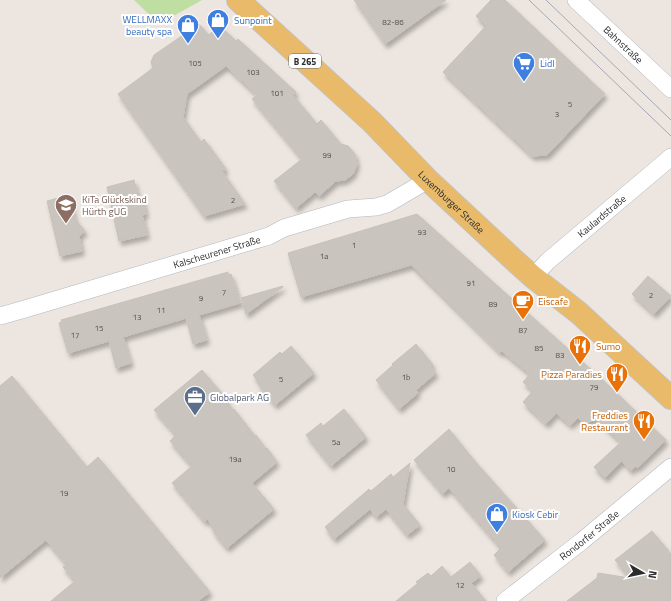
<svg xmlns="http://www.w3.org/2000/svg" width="671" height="601" font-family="'Titillium Web',sans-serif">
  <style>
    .green { fill: #bedfa1 }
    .building { fill: #c9c4be; stroke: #c8c1b9; filter: url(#shadow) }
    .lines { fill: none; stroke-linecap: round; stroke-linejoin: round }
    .street-casing { stroke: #b3b7bf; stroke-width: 18 }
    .primary-casing { stroke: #c4c4c4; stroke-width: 24 }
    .street { stroke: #fff; stroke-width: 17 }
    .primary { stroke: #e8ba6a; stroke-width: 22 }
    .tram { stroke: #a3a8b5; stroke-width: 1 }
    .labels { text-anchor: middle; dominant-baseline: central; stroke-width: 4; stroke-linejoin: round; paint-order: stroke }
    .number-label { font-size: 8px; fill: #535250 }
    .shield { fill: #fff; stroke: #6b6b6b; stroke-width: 1 }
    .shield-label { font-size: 9px; font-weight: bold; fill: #2c2c2c }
    .shop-label { font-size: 10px; fill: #366cbe; stroke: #fff; text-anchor: start }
    .street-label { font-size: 10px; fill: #2c2c2c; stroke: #fff }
    .education-label { font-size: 10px; fill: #785e54; stroke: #fff; text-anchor: start }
    .food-label { font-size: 10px; fill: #c56008; stroke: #fff; text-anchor: start }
    .service-label { font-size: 10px; fill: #4e5e75; stroke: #fff; text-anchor: start }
  </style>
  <defs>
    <filter id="shadow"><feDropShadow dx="2.5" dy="4.5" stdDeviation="2" flood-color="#0004"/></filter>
  </defs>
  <rect width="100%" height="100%" fill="#ede6e0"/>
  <!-- green -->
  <path class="green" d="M134,0H202L159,24Z"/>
  <!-- building -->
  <g class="building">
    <path d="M354,0H446L385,44Z"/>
    <path d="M491,0H505L605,94L547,155L532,156L443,72L486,26L476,16Z"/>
    <path d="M199,24L209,35L219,25L236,41L238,39L296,92L293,95L317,124L321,120L341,144L348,146L355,154L357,164L353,174L345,180L336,181L319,196L315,192L296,208L274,181L302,159L252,99L257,95L226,66L187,94L183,117L201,142L204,139L226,169L222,171L245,204L204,216L118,94L153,68L151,62L154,55Z"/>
    <path d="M134,180L139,200L143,199L146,214L142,215L147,235L119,241L107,187Z"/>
    <path d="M69,195L75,219L85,231L79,236L82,251L60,256L47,201Z"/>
    <path d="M417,214L604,381L666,440L637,468L635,466L631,471L622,461L605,478L594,467L621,442L595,418L586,425L578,418L570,425L556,413L546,424L523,402L533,391L523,382L530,374L502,351L500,353L411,265L301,297L288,253Z"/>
    <path d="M228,272V275L231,274L240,303L199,315L207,340L193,344L186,318L123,337L131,363L116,368L109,341L68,353L59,323L62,322L61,320Z"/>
    <path d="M648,276L671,296L654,314L632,294Z"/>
    <path d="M283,286V287L246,314L241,298Z"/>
    <path d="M416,344L433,365L431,367L436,373L416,390L418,393L399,409L376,380L393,365L392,364Z"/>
    <path d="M291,346L314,373L275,405L258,384L259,383L253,375L280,352L282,354Z"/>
    <path d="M202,370L220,391L233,410L234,409L255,436L256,435L266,449L267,448L277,462L252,483L274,509L227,548L215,534L208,519L205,522L172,483L192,466L170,441L176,435L154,410Z"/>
    <path d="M12,376L87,467L98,457L210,592L198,601H51L75,581L63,567L67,565L46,540L0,578V386Z"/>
    <path d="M344,409L366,437L331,466L306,435L321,423L323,426Z"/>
    <path d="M449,429L473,459L545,540L508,572L494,555L501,548L449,488L443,494L414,460Z"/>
    <path d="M410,463L403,504L420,525L407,535L386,509L376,517L370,509L334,539L325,527L369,489L371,491L391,474L393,477Z"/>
    <path d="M652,531L671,554V601H567L597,578L598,573L630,578L615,560Z"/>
    <path d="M470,562L481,576L471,583L486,601H396L418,583L416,582L428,573L431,576L442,566L451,577Z"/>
  </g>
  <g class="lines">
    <!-- street casing -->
    <g class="street-casing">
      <g id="street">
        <path id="s1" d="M576,0L671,89"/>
        <path id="s2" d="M533,277L548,261L671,157"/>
        <path id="s3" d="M0,316L25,309L269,236L284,228L348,209L376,207L387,204L428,180"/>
        <path id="s4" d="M505,601L582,541L671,467"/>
      </g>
    </g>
    <!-- primary casing -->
    <g class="primary-casing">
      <g id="primary">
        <path id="s5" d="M238,0L372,122L428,180L514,260L533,277L579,313L671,398"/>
      </g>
    </g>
    <!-- street -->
    <use href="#street" class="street"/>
    <!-- primary -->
    <use href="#primary" class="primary"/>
    <!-- tram -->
    <g class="tram">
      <path d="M529,0L671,136"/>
      <path d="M546,0L671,120"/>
    </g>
  </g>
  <!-- icons -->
  <defs>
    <g id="shop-pin" transform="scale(1.15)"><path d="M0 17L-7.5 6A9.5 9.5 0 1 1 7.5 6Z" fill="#3f7fe0" stroke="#fff"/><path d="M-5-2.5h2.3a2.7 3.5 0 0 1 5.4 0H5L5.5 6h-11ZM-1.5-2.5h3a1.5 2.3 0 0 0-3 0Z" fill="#fff"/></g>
    <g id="supermarket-pin" transform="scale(1.15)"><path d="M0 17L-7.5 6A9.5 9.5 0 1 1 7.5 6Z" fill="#3f7fe0" stroke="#fff"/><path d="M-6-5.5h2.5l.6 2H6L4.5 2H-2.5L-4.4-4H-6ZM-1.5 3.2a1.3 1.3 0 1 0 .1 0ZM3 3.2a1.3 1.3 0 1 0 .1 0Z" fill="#fff"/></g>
    <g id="school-pin" transform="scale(1.15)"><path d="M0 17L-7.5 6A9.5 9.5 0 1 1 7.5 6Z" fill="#8d6e63" stroke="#fff"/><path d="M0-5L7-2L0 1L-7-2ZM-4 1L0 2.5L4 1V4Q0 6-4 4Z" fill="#fff"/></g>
    <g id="cafe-pin" transform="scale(1.15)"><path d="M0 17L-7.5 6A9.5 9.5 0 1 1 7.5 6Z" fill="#e8710a" stroke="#fff"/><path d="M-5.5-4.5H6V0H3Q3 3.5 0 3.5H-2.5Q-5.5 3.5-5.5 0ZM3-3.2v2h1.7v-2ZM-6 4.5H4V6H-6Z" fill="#fff"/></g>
    <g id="restaurant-pin" transform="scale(1.15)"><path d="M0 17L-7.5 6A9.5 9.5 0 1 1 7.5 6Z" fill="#e8710a" stroke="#fff"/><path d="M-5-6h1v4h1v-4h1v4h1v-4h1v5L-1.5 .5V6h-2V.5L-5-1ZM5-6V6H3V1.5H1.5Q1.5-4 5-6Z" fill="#fff"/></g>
    <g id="office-pin" transform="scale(1.15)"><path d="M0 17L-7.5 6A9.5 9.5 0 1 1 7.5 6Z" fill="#5c6f8a" stroke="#fff"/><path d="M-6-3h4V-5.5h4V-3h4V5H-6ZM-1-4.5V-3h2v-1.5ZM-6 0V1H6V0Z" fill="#fff"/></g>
  </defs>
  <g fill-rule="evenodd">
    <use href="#shop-pin" x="218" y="20"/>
    <use href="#shop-pin" x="188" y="25"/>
    <use href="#supermarket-pin" x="524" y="63"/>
    <use href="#school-pin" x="66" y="205"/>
    <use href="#cafe-pin" x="523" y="301"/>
    <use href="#restaurant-pin" x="580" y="346"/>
    <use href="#restaurant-pin" x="617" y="374"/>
    <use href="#office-pin" x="195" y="397"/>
    <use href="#restaurant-pin" x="644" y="421"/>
    <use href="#shop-pin" x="497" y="514"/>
  </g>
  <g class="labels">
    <!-- number labels -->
    <g class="number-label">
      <text x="393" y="22">82-86</text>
      <text x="195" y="63">105</text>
      <text x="253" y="72">103</text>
      <text x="277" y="93">101</text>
      <text x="570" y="104">5</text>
      <text x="557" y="114">3</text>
      <text x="327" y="155">99</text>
      <text x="233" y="200">2</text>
      <text x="422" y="232">93</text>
      <text x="354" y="245">1</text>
      <text x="324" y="256">1a</text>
      <text x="471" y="283">91</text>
      <text x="224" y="292">7</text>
      <text x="651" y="295">2</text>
      <text x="201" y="298">9</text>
      <text x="493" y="304">89</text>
      <text x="161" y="310">11</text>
      <text x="137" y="317">13</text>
      <text x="99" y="328">15</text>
      <text x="523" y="330">87</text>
      <text x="75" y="335">17</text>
      <text x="539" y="348">85</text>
      <text x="560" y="355">83</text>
      <text x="406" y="377">1b</text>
      <text x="281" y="379">5</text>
      <text x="594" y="387">79</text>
      <text x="336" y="442">5a</text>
      <text x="235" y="459">19a</text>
      <text x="451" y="469">10</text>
      <text x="64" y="493">19</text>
      <text x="460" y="585">12</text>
    </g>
    <!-- shield labels -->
    <rect class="shield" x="289" y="54" width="32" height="14" rx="3"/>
    <g class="shield-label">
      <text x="305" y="61">B 265</text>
    </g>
    <!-- shop labels -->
    <g class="shop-label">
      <text x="172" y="19" text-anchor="end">WELLMAXX<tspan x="172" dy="12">beauty spa</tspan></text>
      <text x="234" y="20">Sunpoint</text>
      <text x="540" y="63">Lidl</text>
      <text x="512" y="514">Kiosk Cebir</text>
    </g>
    <!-- street labels -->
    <g class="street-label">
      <text stroke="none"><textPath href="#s1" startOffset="65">Bahnstraße</textPath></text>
      <text stroke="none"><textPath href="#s5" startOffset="294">Luxemburger Straße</textPath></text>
      <text stroke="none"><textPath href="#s2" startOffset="92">Kaulardstraße</textPath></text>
      <text stroke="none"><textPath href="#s3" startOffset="226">Kalscheurener Straße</textPath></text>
      <text stroke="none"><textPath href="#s4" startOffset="107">Rondorfer Straße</textPath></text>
    </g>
    <!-- education labels -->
    <g class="education-label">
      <text x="82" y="199">KiTa Glückskind<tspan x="82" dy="12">Hürth gUG</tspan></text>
    </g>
    <!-- food labels -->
    <g class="food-label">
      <text x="538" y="301">Eiscafe</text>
      <text x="596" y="346">Sumo</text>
      <text x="602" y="374" text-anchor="end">Pizza Paradies</text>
      <text x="628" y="415" text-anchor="end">Freddies<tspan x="628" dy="12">Restaurant</tspan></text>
    </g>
    <!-- service labels -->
    <g class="service-label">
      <text x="210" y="397">Globalpark AG</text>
    </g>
  </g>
  <!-- north arrow -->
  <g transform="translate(643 573) rotate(99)" stroke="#ffffff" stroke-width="3" paint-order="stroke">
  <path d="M0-3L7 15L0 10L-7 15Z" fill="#2c2c2c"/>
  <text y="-6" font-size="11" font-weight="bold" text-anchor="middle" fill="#2c2c2c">N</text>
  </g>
</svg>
